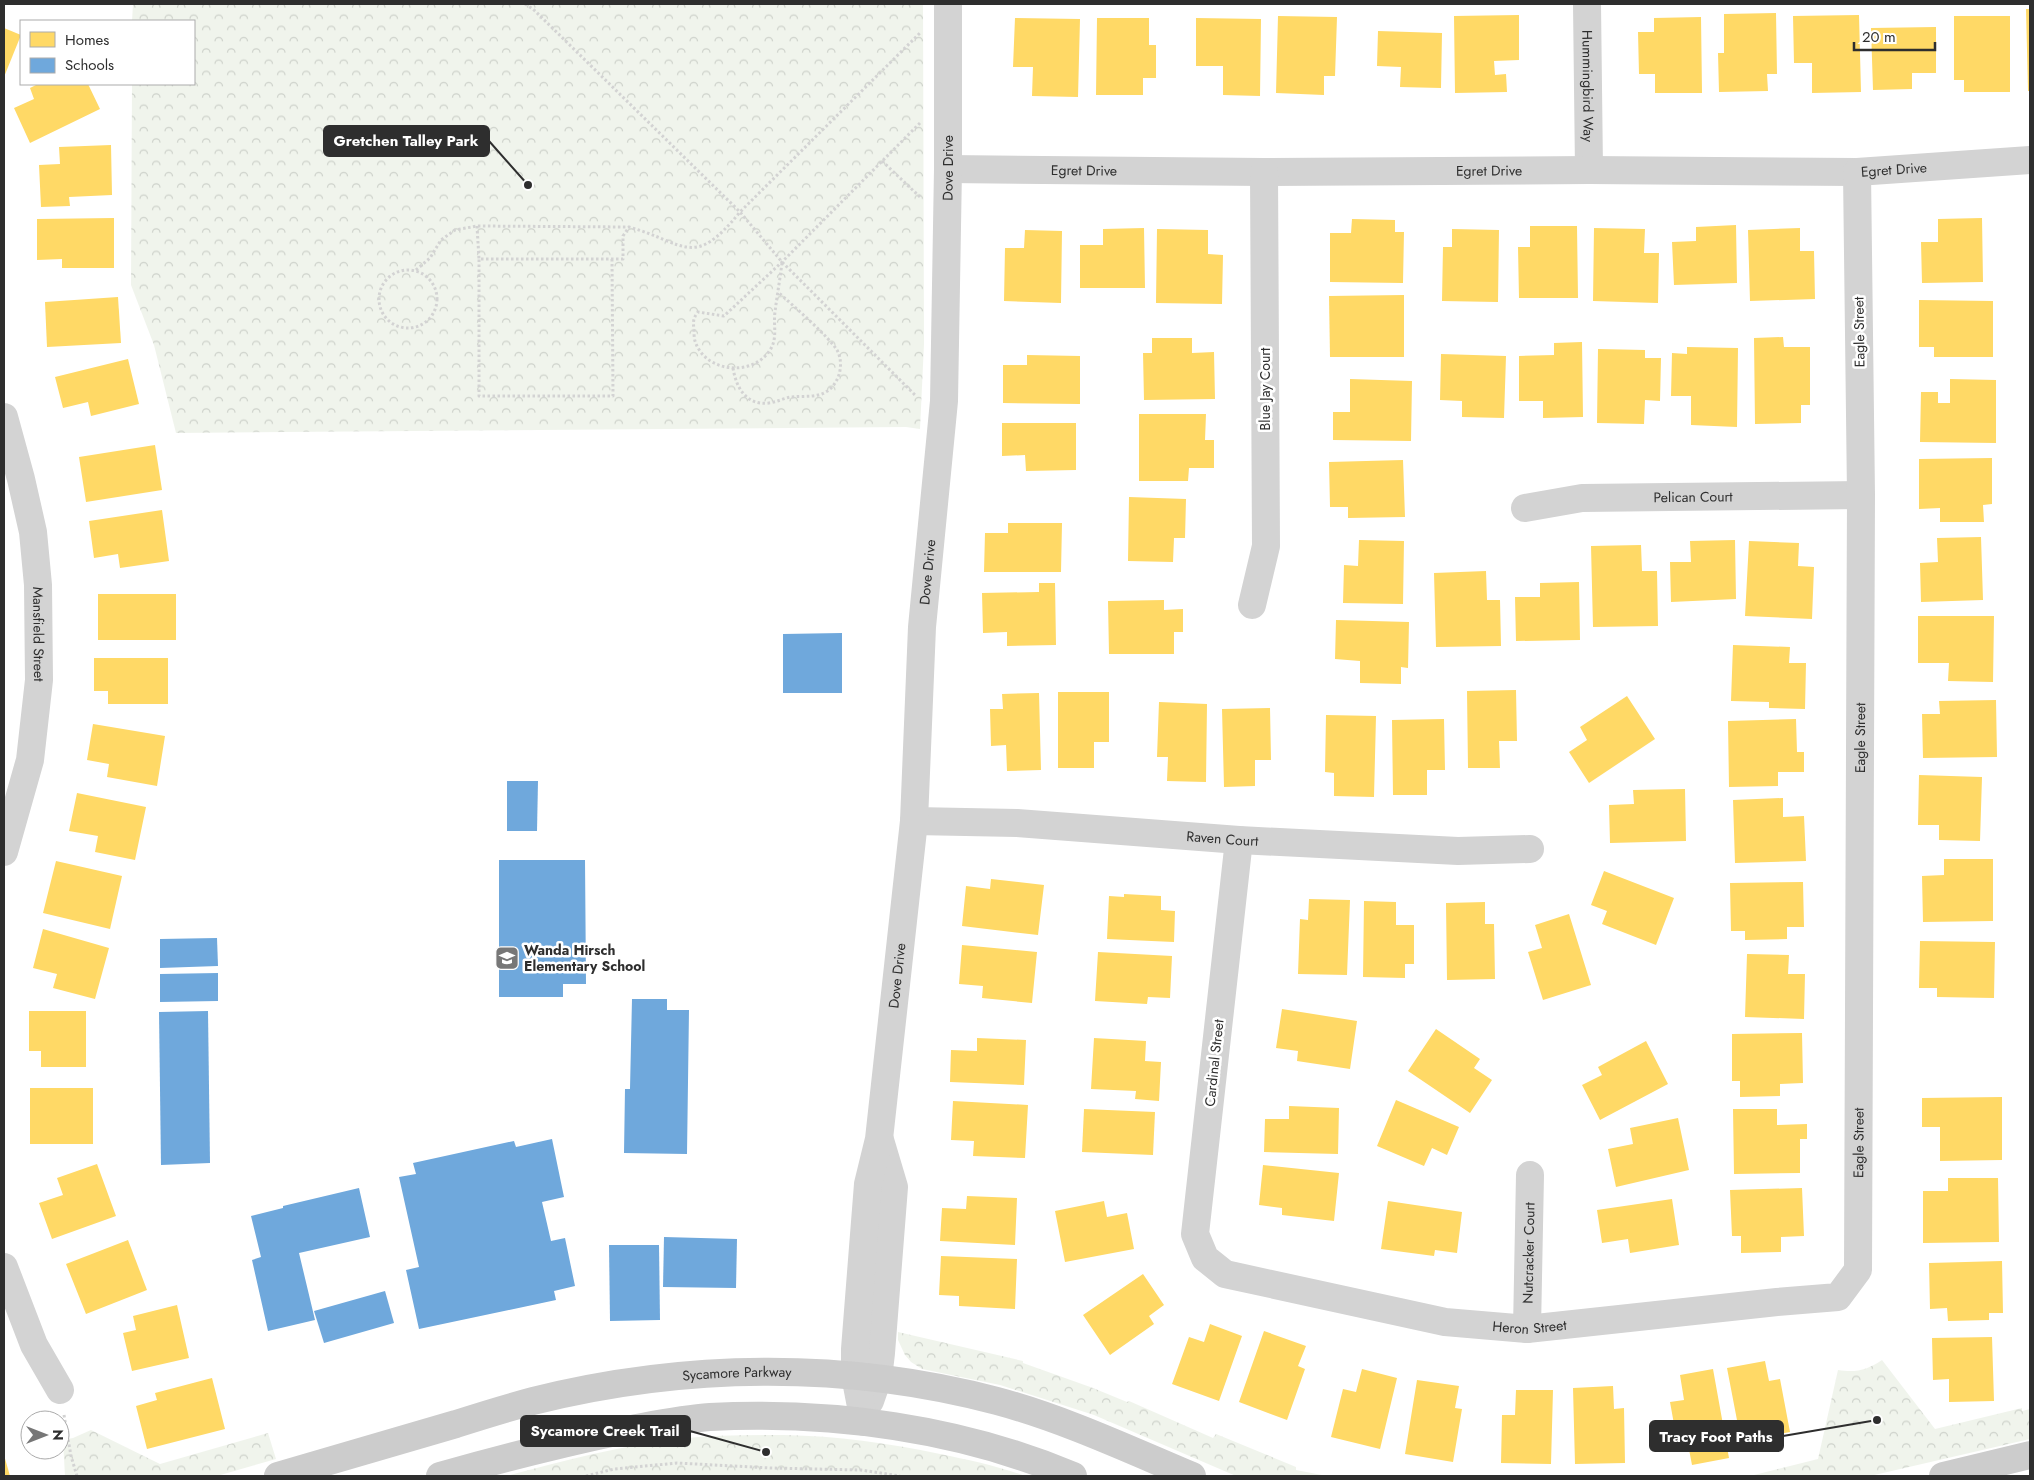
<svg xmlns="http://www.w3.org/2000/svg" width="2034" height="1480" font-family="Jost,sans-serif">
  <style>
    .park { fill: url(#park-crowns) }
    .homes { fill: #ffd966 }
    .schools { fill: #6fa8dc }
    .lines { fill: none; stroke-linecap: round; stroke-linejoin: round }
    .path { stroke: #d3d3d3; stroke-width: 3; stroke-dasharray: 2.5 2.5; stroke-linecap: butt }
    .minor { stroke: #d3d3d3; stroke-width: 28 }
    .secondary { stroke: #ccc; stroke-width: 28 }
    .labels { text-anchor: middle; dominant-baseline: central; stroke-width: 5; stroke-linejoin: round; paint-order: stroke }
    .street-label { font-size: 14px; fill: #2e2e2e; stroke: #fff }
    .poi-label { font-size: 14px; font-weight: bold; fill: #2e2e2e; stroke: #fff; text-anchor: start }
    .leader { fill: none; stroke: #2e2e2e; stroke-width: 2 }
    .callout-dot { fill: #2e2e2e; stroke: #fff; stroke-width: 2 }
    .callout { fill: #2e2e2e; stroke: #2e2e2e; stroke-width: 2 }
    .callout-label { font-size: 15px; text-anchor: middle; font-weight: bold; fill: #fff }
  </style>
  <defs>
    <pattern id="park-crowns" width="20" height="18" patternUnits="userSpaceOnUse" patternTransform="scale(1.25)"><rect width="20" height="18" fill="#f0f4ec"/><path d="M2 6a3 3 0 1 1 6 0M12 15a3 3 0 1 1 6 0" fill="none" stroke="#ced2cb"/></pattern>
  </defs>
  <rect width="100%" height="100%" fill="#fff"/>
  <!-- park -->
  <g class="park">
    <path d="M133,4H923L924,344L920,429L906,427L176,433L154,345L131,285L132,84H194V21H132Z"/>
    <path d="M898,1332L1023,1361V1363L1093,1388L1127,1402L1129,1401L1213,1438L1216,1434L1296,1467V1470L1327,1476H1236L1094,1415L1000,1385L922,1369L911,1362L905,1355L898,1340Z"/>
    <path d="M1882,1360L1935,1429L2022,1408V1411L2030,1409V1439L1870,1476H1750L1818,1459L1838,1370C1856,1373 1867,1370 1882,1360Z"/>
    <path d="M91,1430L160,1464L268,1433L276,1459L217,1476H65L63,1440L73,1438Z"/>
    <path d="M784,1435C837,1436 888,1443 940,1454C969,1460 998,1466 1025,1476H506C563,1461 619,1446 677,1439C713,1435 749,1435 784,1435Z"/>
  </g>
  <!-- homes -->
  <g class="homes">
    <path d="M2026,9H2030V91H2028Z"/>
    <path d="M1776,13L1777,74H1767L1768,91L1719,92L1718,53H1724V14Z"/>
    <path d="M1519,15V60L1494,61L1495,75L1506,74L1507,92L1455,93L1454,16Z"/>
    <path d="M1859,15L1861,92L1812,93V63H1794L1793,16Z"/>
    <path d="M1278,16L1337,17L1335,76H1324V95L1276,93Z"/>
    <path d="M1954,16H2010V92H1964V80H1954Z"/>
    <path d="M1701,17L1702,93H1655V74H1639L1638,32H1654V18Z"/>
    <path d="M1015,18L1080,19L1078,97L1032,96L1033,67H1013Z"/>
    <path d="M1097,18H1149V45H1156V78H1143V95H1096Z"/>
    <path d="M1196,18L1261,19L1260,96L1223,95V66H1196Z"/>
    <path d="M1936,27V73H1912V89L1873,90L1871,28Z"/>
    <path d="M4,28L21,35L4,77Z"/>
    <path d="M1378,31L1442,33L1441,88L1400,87L1401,67L1377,66Z"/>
    <path d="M38,84H88L100,109L30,143L14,108L34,99L30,88Z"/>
    <path d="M111,145L112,195L69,197L70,206L41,207L39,165L60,164L59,147Z"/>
    <path d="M114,218V268H62V259L37,260V219Z"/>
    <path d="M1982,218L1983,282L1922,283L1921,242H1938V219Z"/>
    <path d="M1352,219L1395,220V232H1404L1403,283L1330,282V233H1351Z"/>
    <path d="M1736,225L1737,283L1674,285L1672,242L1696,241V227Z"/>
    <path d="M1530,226H1577L1578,298H1519L1518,247H1530Z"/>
    <path d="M1144,228L1145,288H1080V245H1103V229Z"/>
    <path d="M1594,228L1645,229L1644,253H1659L1658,303L1593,301Z"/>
    <path d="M1800,228V251H1814L1815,299L1750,301L1748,230Z"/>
    <path d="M1157,229L1208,230V254L1223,255L1222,304L1156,303Z"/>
    <path d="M1452,229L1499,230L1498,302L1442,301L1443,247H1452Z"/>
    <path d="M1025,230L1062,231L1061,303L1004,301L1005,248H1024Z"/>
    <path d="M1404,295V357H1330L1329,296Z"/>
    <path d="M118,297L121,343L47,347L45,302Z"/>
    <path d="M1919,300L1993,301V357H1934V347H1919Z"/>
    <path d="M1783,337L1784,347H1810V405H1801V423L1755,424L1754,338Z"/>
    <path d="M1152,338H1192V353L1214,352L1215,399L1144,400L1143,353H1152Z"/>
    <path d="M1582,342L1583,417L1543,418V401H1519V356L1554,355V343Z"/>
    <path d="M1687,347L1738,348L1737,427L1691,425V396H1671L1672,353L1687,354Z"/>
    <path d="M1598,349L1645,350V358H1661L1660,401L1645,400L1644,424L1597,423Z"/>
    <path d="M1441,354L1506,356L1504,418L1462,417V401L1440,400Z"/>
    <path d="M1027,355L1080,356V404L1003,403V365H1027Z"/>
    <path d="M128,359L139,404L91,416L88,402L63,408L55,377Z"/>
    <path d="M1350,379L1412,381L1411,441L1333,440V412H1350Z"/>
    <path d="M1950,379L1996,380V443L1920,442L1921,392H1938V403H1950Z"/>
    <path d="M1139,414H1206L1205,440H1214V468H1189L1188,481H1139Z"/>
    <path d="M1002,423H1076V470L1026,471L1025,455L1002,456Z"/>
    <path d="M155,445L162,490L86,502L79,457Z"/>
    <path d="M1992,458V504L1983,505L1984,522H1940V508L1919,509V459Z"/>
    <path d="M1403,460L1405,517L1348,518V507H1330L1329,462Z"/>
    <path d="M1129,497L1186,499L1185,538H1174L1173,562L1128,561Z"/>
    <path d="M162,510L169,561L120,568L118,554L94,558L89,521Z"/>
    <path d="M1008,523H1062L1061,572H984L985,533H1008Z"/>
    <path d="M1981,537L1983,600L1921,602L1920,563L1938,562L1937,538Z"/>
    <path d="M1359,540L1404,541L1403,604L1343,603L1344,565L1358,566Z"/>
    <path d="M1735,540L1736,599L1671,602L1670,562H1691L1690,541Z"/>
    <path d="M1749,541L1799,543L1798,566L1814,567L1812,619L1745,616Z"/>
    <path d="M1641,545L1642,571H1657L1658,626L1593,627L1591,546Z"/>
    <path d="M1486,571L1487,600H1500L1501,646L1436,647L1434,573Z"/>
    <path d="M1579,582L1580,640L1516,641L1515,597H1540V583Z"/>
    <path d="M1039,583H1055L1056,645L1007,646V632L983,633L982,593L1039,592Z"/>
    <rect x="98" y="594" width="78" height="46"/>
    <path d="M1164,600V610L1183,609V632H1174V654H1109L1108,601Z"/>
    <path d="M1918,616H1994L1993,682L1948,681L1949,663H1918Z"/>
    <path d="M1336,620L1409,622L1408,668L1401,667V684L1360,683V661L1335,659Z"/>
    <path d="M1733,645L1790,647L1789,663H1806L1805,709L1769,708V702L1731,701Z"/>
    <path d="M94,658H168V704H108V691H94Z"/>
    <path d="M1516,690L1517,741H1499L1500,768H1468L1467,691Z"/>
    <path d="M1058,692H1109V742H1094V768H1058Z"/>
    <path d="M1039,693L1041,770L1007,771L1006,745L991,746L990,709H1003L1002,694Z"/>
    <path d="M1627,696L1655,739L1589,783L1569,752L1587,740L1580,727Z"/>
    <path d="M1996,700L1997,757L1923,758L1922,714H1940L1939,701Z"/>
    <path d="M1159,702L1207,704L1206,782L1167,781L1168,757H1157Z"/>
    <path d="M1270,708L1271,760H1255V786L1224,787L1222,709Z"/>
    <path d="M1326,715L1376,716L1374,797L1334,796V773L1325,772Z"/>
    <path d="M1444,719L1445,770H1427V795H1393L1392,720Z"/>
    <path d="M1796,719L1797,752H1804V772H1778V786L1729,787L1728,721Z"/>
    <path d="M93,724L165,736L157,786L107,777L109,764L87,760Z"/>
    <path d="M1919,775L1982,777L1980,841L1939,840V825H1918Z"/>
    <path d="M1685,789L1686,841L1610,843L1609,805L1634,804L1633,790Z"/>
    <path d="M77,793L146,807L135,860L95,852L98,836L69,831Z"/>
    <path d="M1783,798V817L1804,816L1806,861L1735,863L1733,800Z"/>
    <path d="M1944,859H1993V921L1923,922L1922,876L1944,875Z"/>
    <path d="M56,861L122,876L110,929L43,913Z"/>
    <path d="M1604,871L1674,898L1656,945L1602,924L1607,911L1591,905Z"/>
    <path d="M991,879L1044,885L1038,935L962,926L966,886L990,889Z"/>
    <path d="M1803,882L1804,927H1787V939L1745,940V931H1731L1730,883Z"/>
    <path d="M1124,894L1161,896V910L1175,911L1174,942L1107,939L1109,896L1124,897Z"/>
    <path d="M1309,899L1350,900L1347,975L1298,974L1300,919L1308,920Z"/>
    <path d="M1364,901L1396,902V925H1414V964H1405V978L1363,977Z"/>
    <path d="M1485,902V924H1494L1495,979L1447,980L1446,903Z"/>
    <path d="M1569,914L1591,985L1543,1000L1528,952L1542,948L1535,925Z"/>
    <path d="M43,929L109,948L95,999L53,988L57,974L33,968Z"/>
    <path d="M1920,941L1995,942L1994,998L1937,997V988H1919Z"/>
    <path d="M962,945L1037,952L1032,1003L982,998L983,986L959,984Z"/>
    <path d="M1098,952L1172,956L1170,998L1148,997L1147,1004L1095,1001Z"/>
    <path d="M1747,954L1789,955L1788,974H1805L1804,1019L1745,1017Z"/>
    <path d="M1282,1009L1357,1021L1350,1069L1297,1061L1298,1051L1276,1048Z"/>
    <path d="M29,1011H86V1067H41V1051H29Z"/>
    <path d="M1436,1029L1480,1059L1474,1068L1492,1080L1470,1113L1408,1071Z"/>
    <path d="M1802,1033L1803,1083L1780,1084V1096L1740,1097V1081H1732V1034Z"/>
    <path d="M977,1038L1026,1040L1024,1085L950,1082L951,1050L977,1051Z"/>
    <path d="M1094,1038L1146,1041L1145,1061L1161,1062L1159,1101L1135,1099L1136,1091L1091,1089Z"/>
    <path d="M1646,1041L1668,1084L1600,1120L1582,1085L1602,1075L1598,1067Z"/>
    <rect x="30" y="1088" width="63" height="56"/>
    <path d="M2002,1097V1160L1940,1161V1127H1922V1098Z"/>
    <path d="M1396,1100L1459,1127L1447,1155L1432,1148L1424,1166L1377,1146Z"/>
    <path d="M953,1101L1028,1105L1025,1158L973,1156L974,1141L951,1140Z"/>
    <path d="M1289,1106L1339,1108L1338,1154L1264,1152L1265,1119H1289Z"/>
    <path d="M1084,1109L1155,1112L1153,1155L1082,1152Z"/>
    <path d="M1733,1109H1777V1125L1807,1124V1139H1800V1173L1734,1174Z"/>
    <path d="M1678,1118L1689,1170L1616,1187L1608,1149L1633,1144L1630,1128Z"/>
    <path d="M97,1164L116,1216L52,1239L39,1203L63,1195L57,1178Z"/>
    <path d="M1263,1165L1339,1173L1334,1221L1282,1215V1208L1259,1205Z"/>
    <path d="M1948,1178H1998L1999,1242L1923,1243V1191H1948Z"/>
    <path d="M1802,1188L1804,1236L1781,1237V1252L1741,1253V1236H1732L1730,1190Z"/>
    <path d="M967,1196L1017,1198L1015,1245L940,1241L942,1208L966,1209Z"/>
    <path d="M1672,1199L1679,1245L1630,1253L1628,1239L1602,1243L1597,1210Z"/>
    <path d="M1104,1201L1107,1217L1127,1213L1134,1249L1065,1262L1055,1211Z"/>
    <path d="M1388,1201L1462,1212L1457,1253L1435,1250L1434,1256L1381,1249Z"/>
    <path d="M128,1240L147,1290L86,1314L66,1264Z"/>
    <path d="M941,1256L1017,1259L1015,1309L959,1306V1296L939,1295Z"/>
    <path d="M2002,1261L2003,1313H1989V1320L1948,1321L1947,1308L1930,1309L1929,1263Z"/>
    <path d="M1143,1274L1164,1305L1149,1316L1154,1324L1110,1355L1083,1315Z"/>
    <path d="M177,1305L189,1358L132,1371L123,1333L136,1330L133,1316Z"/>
    <path d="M1210,1324L1242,1336L1219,1401L1172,1384L1189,1337L1204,1342Z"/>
    <path d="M1264,1331L1306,1346L1298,1366L1305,1369L1287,1420L1239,1402Z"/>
    <path d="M1992,1337L1994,1401L1949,1402V1379L1933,1380L1932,1338Z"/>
    <path d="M1765,1361L1769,1381L1780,1379L1790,1432L1741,1441L1727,1368Z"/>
    <path d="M1362,1369L1397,1378L1380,1449L1331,1437L1343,1389L1356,1392Z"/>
    <path d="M1713,1369L1729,1458L1692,1465L1687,1439L1677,1441L1670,1402L1684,1400L1680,1375Z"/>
    <path d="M212,1378L225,1429L147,1449L136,1406L157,1400L155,1393Z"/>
    <path d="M1417,1380L1459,1386L1455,1408L1462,1409L1453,1462L1405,1454Z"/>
    <path d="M1613,1386L1614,1409L1624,1408L1625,1463L1575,1464L1573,1388Z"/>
    <path d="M1516,1390H1553L1551,1464L1501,1463L1502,1415H1515Z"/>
    <path d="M4,1455L10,1476H4Z"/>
  </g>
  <!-- schools -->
  <g class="schools">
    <path d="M842,633V693H783V634Z"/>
    <path d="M507,781H538L537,831H507Z"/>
    <path d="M499,860H585L586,984H563V997H499Z"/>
    <path d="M217,938L218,966L160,968V939Z"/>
    <path d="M218,973V1001L160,1002V974Z"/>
    <path d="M632,999H667V1010H689L687,1154L624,1153L625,1089H630Z"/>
    <path d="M208,1011L210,1163L161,1165L159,1012Z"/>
    <path d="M552,1139L564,1197L542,1202L551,1241L565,1238L575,1286L554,1291L556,1300L419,1329L406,1270L419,1267L399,1177L416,1174L413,1163L514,1141L516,1147Z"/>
    <path d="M359,1188L370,1237L299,1253L315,1320L268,1331L252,1260L261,1257L251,1216L283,1208V1206Z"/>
    <path d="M664,1237L737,1239L736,1288L663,1287Z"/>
    <path d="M609,1245H659L660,1320L610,1321Z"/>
    <path d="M385,1291L394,1323L324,1343L314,1311Z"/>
  </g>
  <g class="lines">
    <!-- path -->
    <g class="path">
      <path d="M525,4L533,9L740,212L782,262L916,396"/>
      <path d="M882,161L920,197"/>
      <path d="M477,226L479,259"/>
      <path d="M612,259L613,396H479V259H623V236L629,227"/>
      <path d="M782,263C780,279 777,296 775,312C773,325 778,338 770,350C753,377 705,373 695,341C694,338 694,333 694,330C693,322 693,318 698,312L724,316L782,262L920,123"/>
      <circle cx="408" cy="299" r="29"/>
      <path d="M416,270L430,258L441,240L455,230L477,226L629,227C686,243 693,270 740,212L920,33"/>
      <path d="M733,368C736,387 746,406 769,403C777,402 784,398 791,397C800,396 810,397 818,395C837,391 845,368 838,352C833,340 790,303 778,292"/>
      <path d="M64,1415L71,1456L77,1476"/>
      <path d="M586,1476L614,1469L677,1463L771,1468L861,1470L900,1476"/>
    </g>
    <!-- minor -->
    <g class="minor">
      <path id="s1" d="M1587,4L1589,170"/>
      <path id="s2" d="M948,169L1264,172L1589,170L1857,172L2030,160"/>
      <path id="s3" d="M4,417L21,479L33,532L38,585L39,680L30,760L4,852"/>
      <path id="s4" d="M1525,508L1582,498L1861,495"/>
      <path d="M1252,605L1266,546L1264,172"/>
      <path id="s5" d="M914,821L1017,823L1239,840L1458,851L1530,849"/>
      <path id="s6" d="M1239,840L1195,1234L1205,1258L1225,1274L1445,1322L1527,1329L1777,1302L1838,1297L1858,1270L1861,495L1857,172"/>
      <path d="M4,1267L34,1345L60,1390"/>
      <path id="s7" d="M1527,1329L1530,1175"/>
      <path d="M870,1401L878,1378L881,1353L894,1187L880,1140"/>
      <path id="s8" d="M864,1422L855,1375V1349L868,1184L879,1139L914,821L922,627L944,401L948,169V4"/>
    </g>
    <!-- secondary -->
    <g class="secondary">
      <path id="s9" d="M278,1476C337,1459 396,1442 456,1424C481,1416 507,1408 533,1401C685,1363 846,1361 997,1401C1064,1419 1128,1449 1192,1476"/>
      <path d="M440,1476C500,1459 559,1444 620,1431C649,1426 680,1419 710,1417C832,1411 960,1428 1073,1476"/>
      <path d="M1943,1476L2030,1455"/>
    </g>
  </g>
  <!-- icons -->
  <defs>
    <g id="school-square" transform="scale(1.25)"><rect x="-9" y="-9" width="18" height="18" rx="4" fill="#777" stroke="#fff"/><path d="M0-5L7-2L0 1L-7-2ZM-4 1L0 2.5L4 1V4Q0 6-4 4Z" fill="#fff"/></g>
  </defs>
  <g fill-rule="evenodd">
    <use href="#school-square" x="507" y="958"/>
  </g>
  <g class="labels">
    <!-- street labels -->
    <g class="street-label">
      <text stroke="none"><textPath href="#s1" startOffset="82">Hummingbird Way</textPath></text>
      <text stroke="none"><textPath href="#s8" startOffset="1260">Dove Drive</textPath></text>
      <text stroke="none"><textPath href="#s2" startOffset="946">Egret Drive</textPath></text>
      <text stroke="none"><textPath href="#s2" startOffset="136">Egret Drive</textPath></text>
      <text stroke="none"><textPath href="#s2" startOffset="541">Egret Drive</textPath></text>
      <text transform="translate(1859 332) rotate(-91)">Eagle Street</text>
      <text transform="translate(1265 389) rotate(-90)">Blue Jay Court</text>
      <text stroke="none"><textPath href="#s4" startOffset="169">Pelican Court</textPath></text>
      <text stroke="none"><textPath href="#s8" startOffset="855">Dove Drive</textPath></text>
      <text stroke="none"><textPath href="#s3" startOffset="221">Mansfield Street</textPath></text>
      <text stroke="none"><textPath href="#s6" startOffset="1634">Eagle Street</textPath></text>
      <text stroke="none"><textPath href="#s5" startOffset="309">Raven Court</textPath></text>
      <text stroke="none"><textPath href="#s8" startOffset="450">Dove Drive</textPath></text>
      <text transform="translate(1214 1063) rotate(-84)">Cardinal Street</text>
      <text stroke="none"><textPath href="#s6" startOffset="1229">Eagle Street</textPath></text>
      <text stroke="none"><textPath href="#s7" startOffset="76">Nutcracker Court</textPath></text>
      <text stroke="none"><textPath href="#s6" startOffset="758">Heron Street</textPath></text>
      <text stroke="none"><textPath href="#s9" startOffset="472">Sycamore Parkway</textPath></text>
    </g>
    <!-- poi labels -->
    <g class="poi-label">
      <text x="524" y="950">Wanda Hirsch<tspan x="524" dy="16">Elementary School</tspan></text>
    </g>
  </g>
  <!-- callouts -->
  <path class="leader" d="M528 185L489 141M766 1452L690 1431M1877 1420L1783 1436"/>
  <g class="callout-dot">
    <circle cx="528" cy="185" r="5"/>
    <circle cx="766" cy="1452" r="5"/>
    <circle cx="1877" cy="1420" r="5"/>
  </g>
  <g class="callout">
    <rect x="324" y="126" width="165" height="30" rx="5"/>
    <rect x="521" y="1416" width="169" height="30" rx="5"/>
    <rect x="1650" y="1421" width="133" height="30" rx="5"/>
  </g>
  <g class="callout-label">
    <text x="406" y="146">Gretchen Talley Park</text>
    <text x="605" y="1436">Sycamore Creek Trail</text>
    <text x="1716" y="1442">Tracy Foot Paths</text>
  </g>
  <!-- border -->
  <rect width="2034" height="1480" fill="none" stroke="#2e2e2e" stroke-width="10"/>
  <!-- legend -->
  <rect x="20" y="20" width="175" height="65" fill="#ffffff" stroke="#ababab"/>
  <rect x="30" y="32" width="25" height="15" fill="#ffd966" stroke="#ababab"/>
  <text x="65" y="45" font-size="15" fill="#2e2e2e">Homes</text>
  <rect x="30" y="58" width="25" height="15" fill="#6fa8dc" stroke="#ababab"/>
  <text x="65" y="70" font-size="15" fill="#2e2e2e">Schools</text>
  <!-- north arrow -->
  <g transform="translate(45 1435) rotate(90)"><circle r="24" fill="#ffffff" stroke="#ababab"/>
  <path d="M0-4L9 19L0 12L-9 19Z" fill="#777777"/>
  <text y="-8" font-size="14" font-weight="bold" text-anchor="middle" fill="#2e2e2e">N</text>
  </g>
  <!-- scale -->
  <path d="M1854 42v8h81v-8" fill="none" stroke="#2e2e2e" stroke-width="2.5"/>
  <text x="1862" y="42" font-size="15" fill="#2e2e2e" stroke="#ffffff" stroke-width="4" paint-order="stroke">20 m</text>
</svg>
